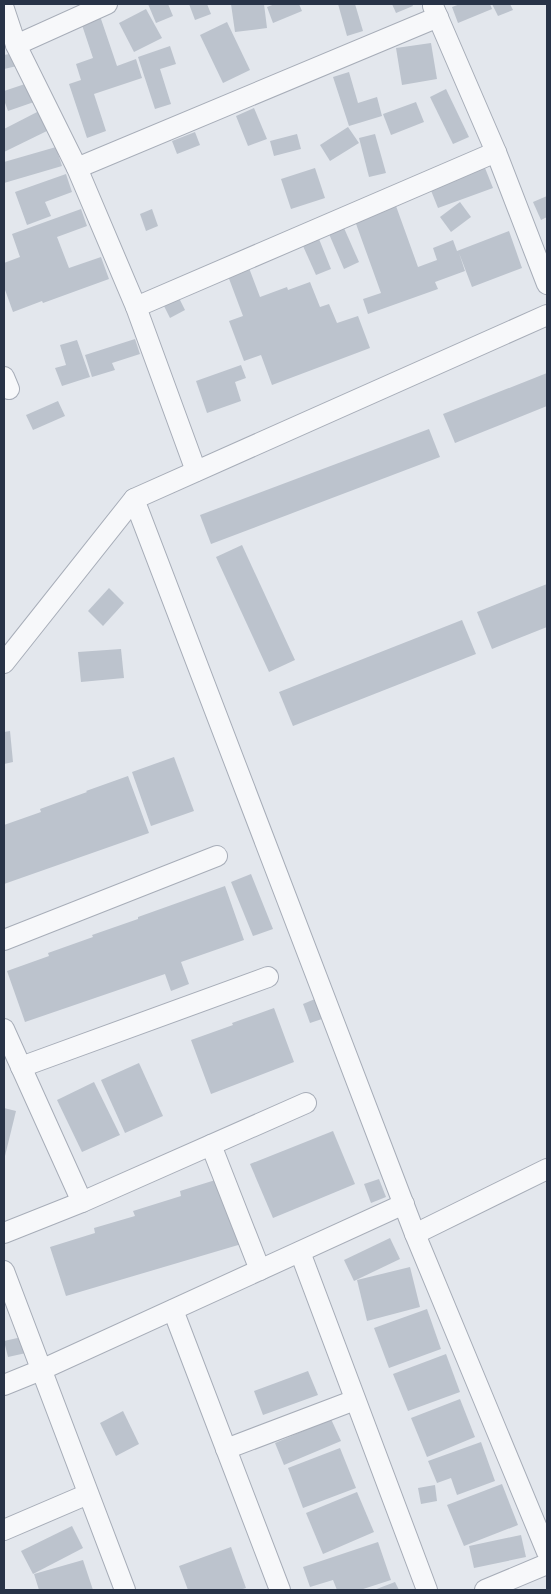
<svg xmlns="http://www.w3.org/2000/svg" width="551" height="1594" font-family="'Nunito Sans',sans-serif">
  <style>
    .building { fill: #bcc3cd }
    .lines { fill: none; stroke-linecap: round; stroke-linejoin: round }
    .minor-casing { stroke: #a7adb8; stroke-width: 22 }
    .minor { stroke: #f7f8fa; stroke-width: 20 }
  </style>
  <rect width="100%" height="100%" fill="#e3e7ed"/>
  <!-- building -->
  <g class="building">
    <path d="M148,4H168L173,16L156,23Z"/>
    <path d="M189,4H207L211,14L195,20Z"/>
    <path d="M231,4H264L267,28L235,32Z"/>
    <path d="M275,4H299L302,11L273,23L267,7Z"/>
    <path d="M338,4H355L363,31L347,36Z"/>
    <path d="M392,4H412L413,6L396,13Z"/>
    <path d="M460,4H490L492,9L458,23L452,7Z"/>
    <path d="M492,4H510L513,10L498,16Z"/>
    <path d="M146,9L162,38L134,52L119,23Z"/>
    <path d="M100,16L117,66L136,59L142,78L94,94L106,131L87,138L69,84L81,80L76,64L93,58L81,22Z"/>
    <path d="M227,22L250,70L223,83L200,35Z"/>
    <path d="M431,43L437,79L402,85L396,48Z"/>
    <path d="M170,46L176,64L160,69L171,104L155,109L138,57Z"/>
    <path d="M15,53L17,66L4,69V55Z"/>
    <path d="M349,72L358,103L377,97L382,116L349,126L333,77Z"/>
    <path d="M28,83L34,102L8,111L4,100V91Z"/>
    <path d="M446,89L469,137L453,144L430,97Z"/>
    <path d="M416,102L424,122L391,135L383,114Z"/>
    <path d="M254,108L267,139L248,146L236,116Z"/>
    <path d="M41,110L51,129L4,152V129Z"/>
    <path d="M348,127L359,143L330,161L320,145Z"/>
    <path d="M195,132L200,145L177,154L172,141Z"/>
    <path d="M297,134L301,149L274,156L270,141Z"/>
    <path d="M375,134L386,173L369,177L359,138Z"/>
    <path d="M56,147L62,166L4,183V162Z"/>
    <path d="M315,168L325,198L291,209L281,179Z"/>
    <path d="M485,168L493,188L438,208L430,188Z"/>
    <path d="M66,174L72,192L45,202L51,216L27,225L15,192Z"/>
    <path d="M547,196V217L541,220L533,202Z"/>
    <path d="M460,202L471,217L451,232L440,217Z"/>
    <path d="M396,206L418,267L437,260L433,248L453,240L457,251L509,231L522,268L472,287L459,253L465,271L435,282L438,289L368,314L363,299L381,293L355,221Z"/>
    <path d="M81,209L87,226L57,237L69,268L101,257L109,279L43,303L42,301L13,312L4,287V263L20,257L12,234Z"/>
    <path d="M152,209L158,226L146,231L140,214Z"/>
    <path d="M344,228L359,262L344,269L329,234Z"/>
    <path d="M319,239L331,269L316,275L303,246Z"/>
    <path d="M249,268L260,297L287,287L288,290L310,282L320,307L329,304L337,323L358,316L370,348L272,385L261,355L244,361L229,321L243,316L228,276Z"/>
    <path d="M178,296L185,310L170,318L163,304Z"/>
    <path d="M135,339L140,354L112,363L115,370L92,377L85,355Z"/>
    <path d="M77,340L90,377L62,386L55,368L66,365L60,345Z"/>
    <path d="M241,365L246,378L235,382L241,401L207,413L196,381Z"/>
    <path d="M547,373V406L455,443L443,414Z"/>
    <path d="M58,401L65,416L33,430L26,415Z"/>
    <path d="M429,429L440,457L211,544L200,515Z"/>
    <path d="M242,545L295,660L269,672L216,557Z"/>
    <path d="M547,584V627L492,649L477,612Z"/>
    <path d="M109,588L124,603L103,626L88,611Z"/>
    <path d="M462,620L476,654L293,726L279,692Z"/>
    <path d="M121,649L124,678L81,682L78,652Z"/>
    <path d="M10,731L13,762L4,764V732Z"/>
    <path d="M174,757L194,811L151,826L132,772Z"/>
    <path d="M128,776L149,833L4,884V825L41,812L40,809L87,792L86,791Z"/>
    <path d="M251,874L273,929L253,936L231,882Z"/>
    <path d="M225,886L244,940L181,962L189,984L171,991L165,974L25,1022L7,971L49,956L48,953L93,937L92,935L138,919V917Z"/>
    <path d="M315,999L322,1019L310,1023L303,1004Z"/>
    <path d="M274,1008L294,1062L211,1094L191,1040L233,1025L232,1023Z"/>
    <path d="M139,1063L163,1116L125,1133L101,1080Z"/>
    <path d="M94,1082L120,1135L82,1152L57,1100Z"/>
    <path d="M4,1108L16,1111L4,1160Z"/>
    <path d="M333,1131L355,1184L273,1218L250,1164Z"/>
    <path d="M225,1177L245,1243L66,1296L50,1247L95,1233L94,1228L135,1216L133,1211L181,1196L180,1191Z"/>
    <path d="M379,1179L386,1197L371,1203L364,1184Z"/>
    <path d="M390,1238L400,1259L354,1281L344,1260Z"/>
    <path d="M410,1267L420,1307L367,1321L357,1280Z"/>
    <path d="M427,1309L441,1349L389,1368L374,1328Z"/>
    <path d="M22,1337L26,1353L8,1357L4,1341Z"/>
    <path d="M446,1354L460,1392L408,1411L393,1374Z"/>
    <path d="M308,1371L318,1395L263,1415L254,1391Z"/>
    <path d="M460,1399L475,1437L427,1457L411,1418Z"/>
    <path d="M123,1411L139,1444L116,1456L100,1423Z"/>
    <path d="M331,1419L341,1441L284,1465L275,1443Z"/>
    <path d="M481,1442L495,1481L457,1495L451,1478L437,1483L428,1461Z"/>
    <path d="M340,1448L356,1488L303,1508L288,1468Z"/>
    <path d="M502,1484L518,1525L464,1546L447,1505Z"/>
    <path d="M435,1485L437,1501L421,1504L418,1488Z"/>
    <path d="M357,1492L374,1532L323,1554L306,1513Z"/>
    <path d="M72,1526L83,1548L33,1574L21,1551Z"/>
    <path d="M521,1535L526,1557L474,1568L469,1546Z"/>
    <path d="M378,1542L391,1580L360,1590H337L333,1580L310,1587L303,1567Z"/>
    <path d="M231,1547L246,1588L239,1590H188L179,1566Z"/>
    <path d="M83,1560L93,1590H39L34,1574Z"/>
    <path d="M395,1582L399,1590H374Z"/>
  </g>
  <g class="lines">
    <!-- minor casing -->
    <g class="minor-casing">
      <g id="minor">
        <path d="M433,6L496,152L547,284"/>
        <path d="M4,9L16,45L77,168L136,307L196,471"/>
        <path d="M16,45L107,4"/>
        <path d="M77,168L438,17"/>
        <path d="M136,307L496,152"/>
        <path d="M4,377L9,389"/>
        <path d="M134,499L415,1234L547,1552"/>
        <path d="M4,663L134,499L547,315"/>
        <path d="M4,940L217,856"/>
        <path d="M4,1029L82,1202"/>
        <path d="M21,1067L268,977"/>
        <path d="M211,1145L260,1270"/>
        <path d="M4,1233L82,1202L306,1103"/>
        <path d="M415,1234L547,1169"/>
        <path d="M300,1252L427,1590"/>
        <path d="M4,1271L125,1590"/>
        <path d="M173,1310L280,1590"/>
        <path d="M4,1385L41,1370L404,1204"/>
        <path d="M226,1449L355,1400"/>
        <path d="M4,1530L88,1494"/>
        <path d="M485,1590L547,1564"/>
      </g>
    </g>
    <!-- minor -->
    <use href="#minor" class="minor"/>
  </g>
  <!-- border -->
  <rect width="551" height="1594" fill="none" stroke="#283347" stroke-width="10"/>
</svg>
